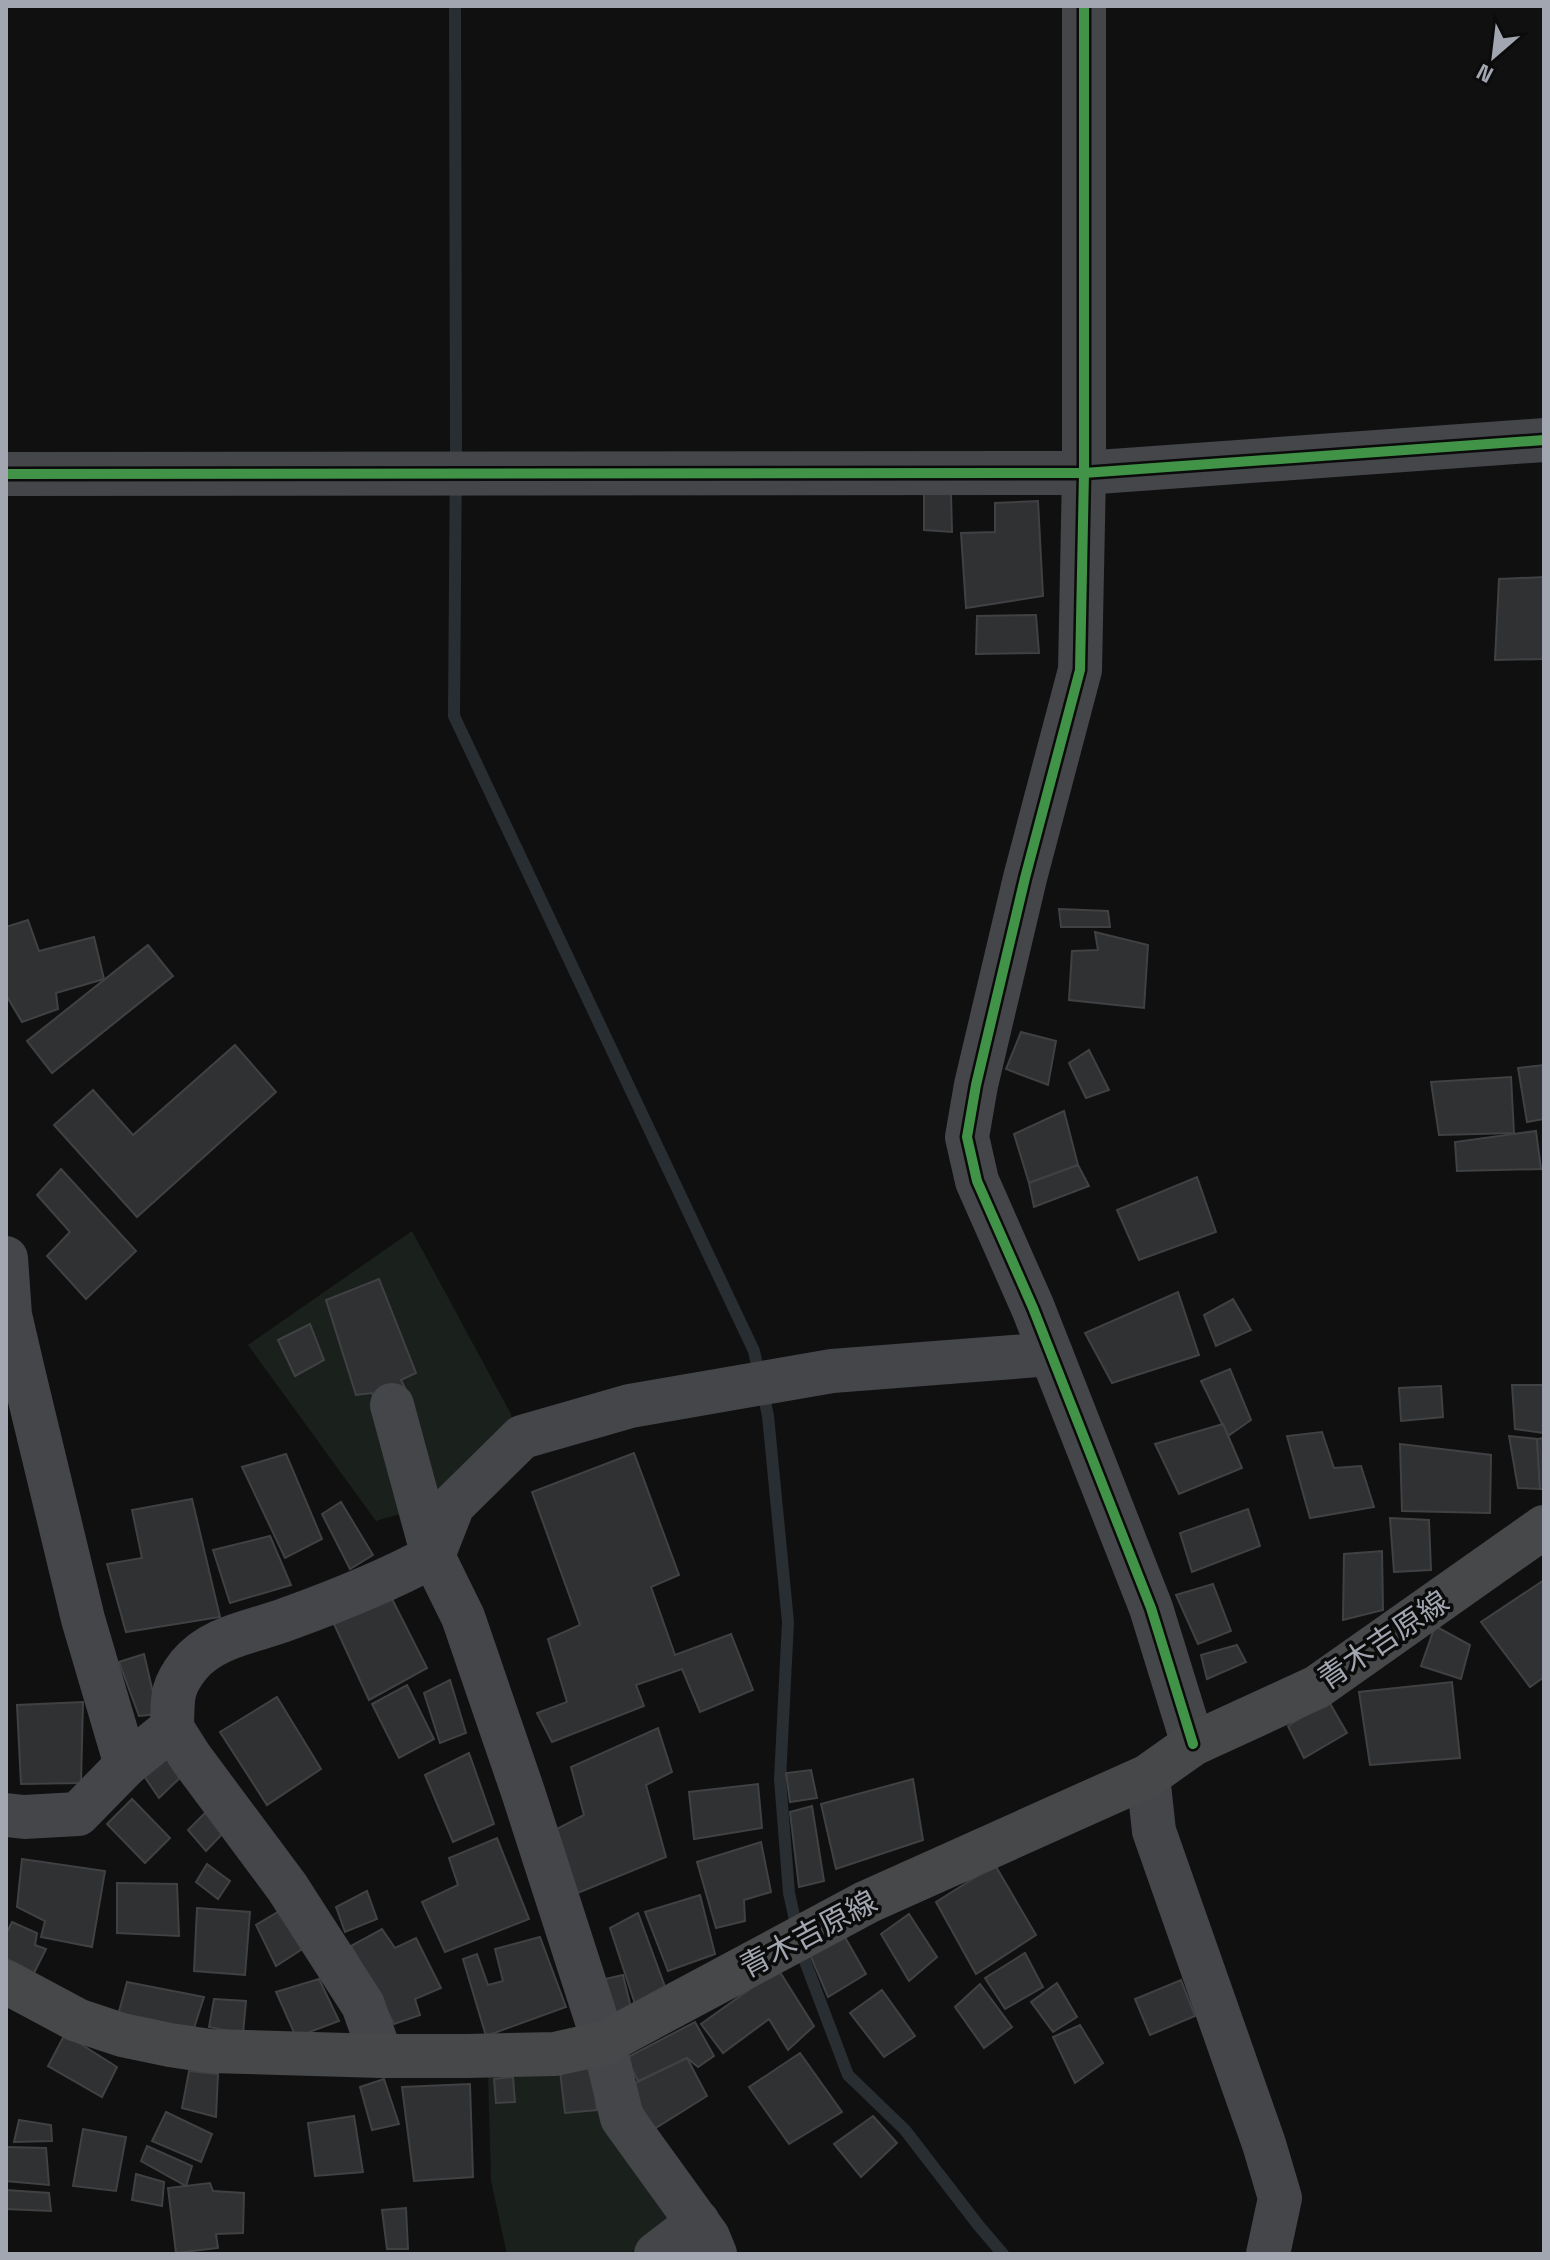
<svg xmlns="http://www.w3.org/2000/svg" width="1550" height="2260" font-family="'Space Grotesk','Noto Sans JP',sans-serif">
  <style>
    .green { fill: #1a201b }
    .lines { fill: none; stroke-linecap: round; stroke-linejoin: round }
    .stream { stroke: #292e33; stroke-width: 12 }
    .building { fill: #303133; stroke: #404143; stroke-width: 2 }
    .minor { stroke: #444649; stroke-width: 44 }
    .major { stroke: #47484a; stroke-width: 44 }
    .cycleway-casing { stroke: #0b0b0b; stroke-width: 15 }
    .cycleway { stroke: #419447; stroke-width: 10 }
    .labels { text-anchor: middle; dominant-baseline: central; stroke-width: 7; stroke-linejoin: round; paint-order: stroke }
    .street-label { font-size: 30px; fill: #a2a6b0; stroke: #0b0b0b }
  </style>
  <rect width="100%" height="100%" fill="#101010"/>
  <!-- green -->
  <g class="green">
    <path d="M412,1231L511,1414L514,1429L440,1502L376,1521L248,1345Z"/>
    <path d="M596,2065L675,2220L667,2229L629,2254H507L491,2181L488,2073Z"/>
  </g>
  <g class="lines">
    <!-- stream -->
    <path class="stream" d="M455,6L456,448L454,716L754,1351L768,1416L788,1622L780,1779L789,1893L803,1956L848,2075L905,2130L979,2226L1003,2254"/>
  </g>
  <!-- building -->
  <g class="building">
    <path d="M924,493L951,494L952,532L924,530Z"/>
    <path d="M1038,501L1043,596L966,608L961,533L995,532V503Z"/>
    <path d="M1544,577V659L1495,660L1499,579Z"/>
    <path d="M1036,615L1039,653L976,654L977,616Z"/>
    <path d="M1059,909L1108,911L1110,927H1061Z"/>
    <path d="M28,920L39,951L94,937L104,979L56,993L58,1009L22,1022L6,995V927Z"/>
    <path d="M1095,932L1148,945L1144,1008L1069,1000L1072,951L1098,950Z"/>
    <path d="M148,945L173,976L52,1073L27,1041Z"/>
    <path d="M1021,1032L1056,1041L1048,1085L1006,1069Z"/>
    <path d="M235,1045L276,1092L137,1217L54,1125L93,1090L133,1135Z"/>
    <path d="M1089,1050L1109,1090L1086,1098L1069,1063Z"/>
    <path d="M1544,1065V1119L1527,1122L1518,1068Z"/>
    <path d="M1511,1077L1514,1133L1439,1135L1431,1082Z"/>
    <path d="M1064,1111L1078,1165L1029,1183L1014,1134Z"/>
    <path d="M1536,1131L1541,1169L1457,1171L1455,1142Z"/>
    <path d="M1078,1165L1089,1186L1034,1207L1029,1183Z"/>
    <path d="M61,1169L136,1251L86,1299L47,1256L70,1232L37,1195Z"/>
    <path d="M1197,1177L1216,1232L1139,1260L1117,1210Z"/>
    <path d="M379,1279L416,1373L401,1380L407,1392L377,1405L372,1393L356,1395L326,1300Z"/>
    <path d="M1178,1292L1199,1355L1112,1383L1085,1333Z"/>
    <path d="M1233,1299L1251,1330L1216,1346L1204,1315Z"/>
    <path d="M310,1324L324,1360L295,1376L278,1340Z"/>
    <path d="M1230,1369L1251,1420L1228,1436L1201,1381Z"/>
    <path d="M1512,1385H1544V1433L1515,1429Z"/>
    <path d="M1441,1386L1443,1417L1401,1421L1399,1388Z"/>
    <path d="M1223,1424L1242,1468L1179,1494L1155,1444Z"/>
    <path d="M1322,1432L1334,1468L1361,1466L1374,1507L1310,1518L1287,1436Z"/>
    <path d="M1509,1436L1537,1439L1540,1489L1518,1488Z"/>
    <path d="M1544,1438V1489H1540L1537,1439Z"/>
    <path d="M1400,1444L1491,1455L1490,1513L1402,1511Z"/>
    <path d="M634,1453L679,1575L651,1587L675,1655L731,1634L753,1690L700,1712L682,1669L636,1685L644,1706L552,1742L537,1713L567,1702L548,1639L580,1625L532,1492Z"/>
    <path d="M286,1454L322,1539L285,1558L242,1467Z"/>
    <path d="M192,1499L220,1617L126,1632L107,1564L142,1558L132,1510Z"/>
    <path d="M341,1502L373,1555L350,1569L322,1514Z"/>
    <path d="M1248,1509L1260,1546L1192,1572L1180,1533Z"/>
    <path d="M1390,1518L1429,1520L1431,1570L1394,1572Z"/>
    <path d="M270,1536L291,1585L230,1603L213,1550Z"/>
    <path d="M1382,1551L1383,1610L1343,1620L1344,1554Z"/>
    <path d="M1544,1580V1677L1530,1687L1481,1622Z"/>
    <path d="M1213,1584L1231,1631L1198,1644L1176,1595Z"/>
    <path d="M390,1595L427,1668L369,1700L334,1624Z"/>
    <path d="M1435,1626L1470,1645L1461,1679L1421,1666Z"/>
    <path d="M1237,1645L1246,1662L1207,1679L1201,1655Z"/>
    <path d="M144,1654L158,1714L139,1716L119,1662Z"/>
    <path d="M450,1680L466,1733L440,1743L424,1693Z"/>
    <path d="M1452,1682L1460,1758L1370,1765L1359,1692Z"/>
    <path d="M407,1685L434,1739L399,1758L372,1704Z"/>
    <path d="M277,1697L321,1769L267,1805L220,1732Z"/>
    <path d="M1328,1700L1347,1733L1304,1758L1288,1726Z"/>
    <path d="M83,1702L81,1783L21,1784L17,1705Z"/>
    <path d="M658,1728L672,1772L646,1785L666,1857L568,1897L549,1833L584,1815L571,1767Z"/>
    <path d="M469,1753L494,1824L453,1842L425,1775Z"/>
    <path d="M174,1754L186,1772L159,1798L144,1776Z"/>
    <path d="M811,1770L817,1798L790,1802L786,1773Z"/>
    <path d="M913,1779L923,1840L836,1869L821,1804Z"/>
    <path d="M758,1784L762,1828L694,1839L689,1792Z"/>
    <path d="M132,1799L170,1838L145,1863L107,1824Z"/>
    <path d="M212,1806L229,1827L206,1851L188,1830Z"/>
    <path d="M812,1806L824,1881L799,1887L790,1812Z"/>
    <path d="M497,1838L529,1919L445,1952L422,1902L458,1885L449,1858Z"/>
    <path d="M761,1842L771,1892L744,1900L745,1921L716,1928L697,1862Z"/>
    <path d="M22,1859L105,1871L92,1947L41,1937L45,1921L17,1907Z"/>
    <path d="M207,1864L230,1881L218,1899L196,1882Z"/>
    <path d="M995,1865L1036,1935L976,1974L936,1902Z"/>
    <path d="M117,1883L177,1884L179,1936L117,1933Z"/>
    <path d="M367,1891L377,1919L345,1932L336,1907Z"/>
    <path d="M700,1895L715,1954L668,1971L645,1912Z"/>
    <path d="M197,1908L250,1912L245,1975L194,1971Z"/>
    <path d="M283,1909L304,1948L276,1966L256,1925Z"/>
    <path d="M638,1913L668,1995L636,2007L610,1928Z"/>
    <path d="M909,1914L937,1957L909,1981L881,1934Z"/>
    <path d="M12,1922L37,1933L35,1945L46,1949L33,1975L6,1958V1934Z"/>
    <path d="M382,1929L395,1948L416,1938L441,1988L415,1999L420,2015L394,2024L351,1946Z"/>
    <path d="M842,1932L866,1974L828,1997L808,1950Z"/>
    <path d="M540,1937L566,2007L486,2036L463,1959L477,1954L488,1985L503,1981L495,1949Z"/>
    <path d="M1025,1953L1043,1987L1005,2009L985,1978Z"/>
    <path d="M778,1969L814,2026L788,2050L769,2019L723,2053L701,2024Z"/>
    <path d="M623,1975L632,2012L611,2017L597,1981Z"/>
    <path d="M319,1979L339,2021L296,2037L276,1992Z"/>
    <path d="M1181,1980L1195,2016L1150,2035L1135,1999Z"/>
    <path d="M127,1982L204,1997L193,2031L118,2015Z"/>
    <path d="M1057,1983L1077,2017L1053,2032L1031,2002Z"/>
    <path d="M980,1984L1012,2027L984,2048L955,2007Z"/>
    <path d="M882,1990L915,2036L884,2057L850,2013Z"/>
    <path d="M214,1999L246,2001L243,2034L209,2027Z"/>
    <path d="M695,2022L714,2056L698,2067L687,2058L638,2081L626,2058Z"/>
    <path d="M1080,2025L1103,2063L1075,2083L1053,2037Z"/>
    <path d="M65,2034L117,2067L102,2097L48,2066Z"/>
    <path d="M800,2053L842,2112L789,2144L749,2087Z"/>
    <path d="M687,2058L707,2096L654,2129L629,2086Z"/>
    <path d="M592,2068L597,2110L565,2113L560,2071Z"/>
    <path d="M189,2071L218,2074L216,2117L182,2108Z"/>
    <path d="M513,2077L515,2102L496,2103L494,2079Z"/>
    <path d="M384,2079L399,2124L372,2130L360,2087Z"/>
    <path d="M470,2084L473,2177L414,2181L402,2087Z"/>
    <path d="M166,2112L212,2134L201,2162L152,2141Z"/>
    <path d="M354,2116L363,2172L315,2176L308,2123Z"/>
    <path d="M873,2116L897,2143L861,2177L834,2144Z"/>
    <path d="M19,2120L51,2125L52,2141L14,2142Z"/>
    <path d="M83,2129L126,2137L116,2191L73,2186Z"/>
    <path d="M147,2146L192,2166L186,2186L141,2161Z"/>
    <path d="M6,2147L46,2148L49,2185L6,2181Z"/>
    <path d="M136,2174L164,2182L162,2206L132,2200Z"/>
    <path d="M210,2183L213,2191L244,2193L243,2233L216,2234L218,2248L176,2253L168,2188Z"/>
    <path d="M6,2190L49,2193L51,2211L6,2209Z"/>
    <path d="M406,2208L408,2249H387L382,2210Z"/>
  </g>
  <g class="lines">
    <!-- minor -->
    <g class="minor">
      <path d="M1084,6V473L1080,670L1025,878L976,1085L967,1137L977,1181L1033,1308L1151,1608L1193,1744"/>
      <path d="M6,474L1084,473L1544,440"/>
      <path d="M6,1258L10,1315L24,1375L83,1619L126,1765L172,1728C173,1699 170,1689 189,1665C213,1636 253,1632 287,1619C337,1601 387,1581 433,1556L392,1405"/>
      <path d="M172,1728L191,1758L287,1887L363,2005L381,2056"/>
      <path d="M1148,1776L1154,1831L1264,2144L1280,2198L1268,2254"/>
      <path d="M6,1815L24,1817L78,1814L126,1765"/>
      <path d="M656,2254L698,2222"/>
      <path d="M715,2254L708,2237L622,2118L604,2043L523,1792L463,1617L433,1556L453,1505L522,1437L630,1406L832,1371L1051,1354"/>
    </g>
    <!-- major -->
    <path class="major" d="M6,1982L77,2020L122,2035L170,2045L210,2051L381,2056H467L555,2054L604,2043L867,1902L1148,1776L1193,1744L1317,1687L1544,1527"/>
    <!-- cycleway casing -->
    <g class="cycleway-casing">
      <g id="cycleway">
        <path d="M1084,6V473L1080,670L1025,878L976,1085L967,1137L977,1181L1033,1308L1151,1608L1193,1744"/>
        <path d="M6,474L1084,473L1544,440"/>
      </g>
    </g>
    <!-- cycleway -->
    <use href="#cycleway" class="cycleway"/>
  </g>
  <g class="labels">
    <!-- street labels -->
    <g class="street-label">
      <text transform="translate(1383 1640) rotate(-34)">青木吉原線</text>
      <text transform="translate(808 1934) rotate(-28)">青木吉原線</text>
    </g>
  </g>
  <!-- border -->
  <rect width="1550" height="2260" fill="none" stroke="#a2a6b0" stroke-width="16"/>
  <!-- north arrow -->
  <g transform="translate(1494 56) rotate(208)" stroke="#0b0b0b" stroke-width="6" paint-order="stroke">
  <path d="M0-6L14 30L0 20L-14 30Z" fill="#a2a6b0"/>
  <text y="-12" font-size="22" font-weight="bold" text-anchor="middle" fill="#a2a6b0">N</text>
  </g>
</svg>
